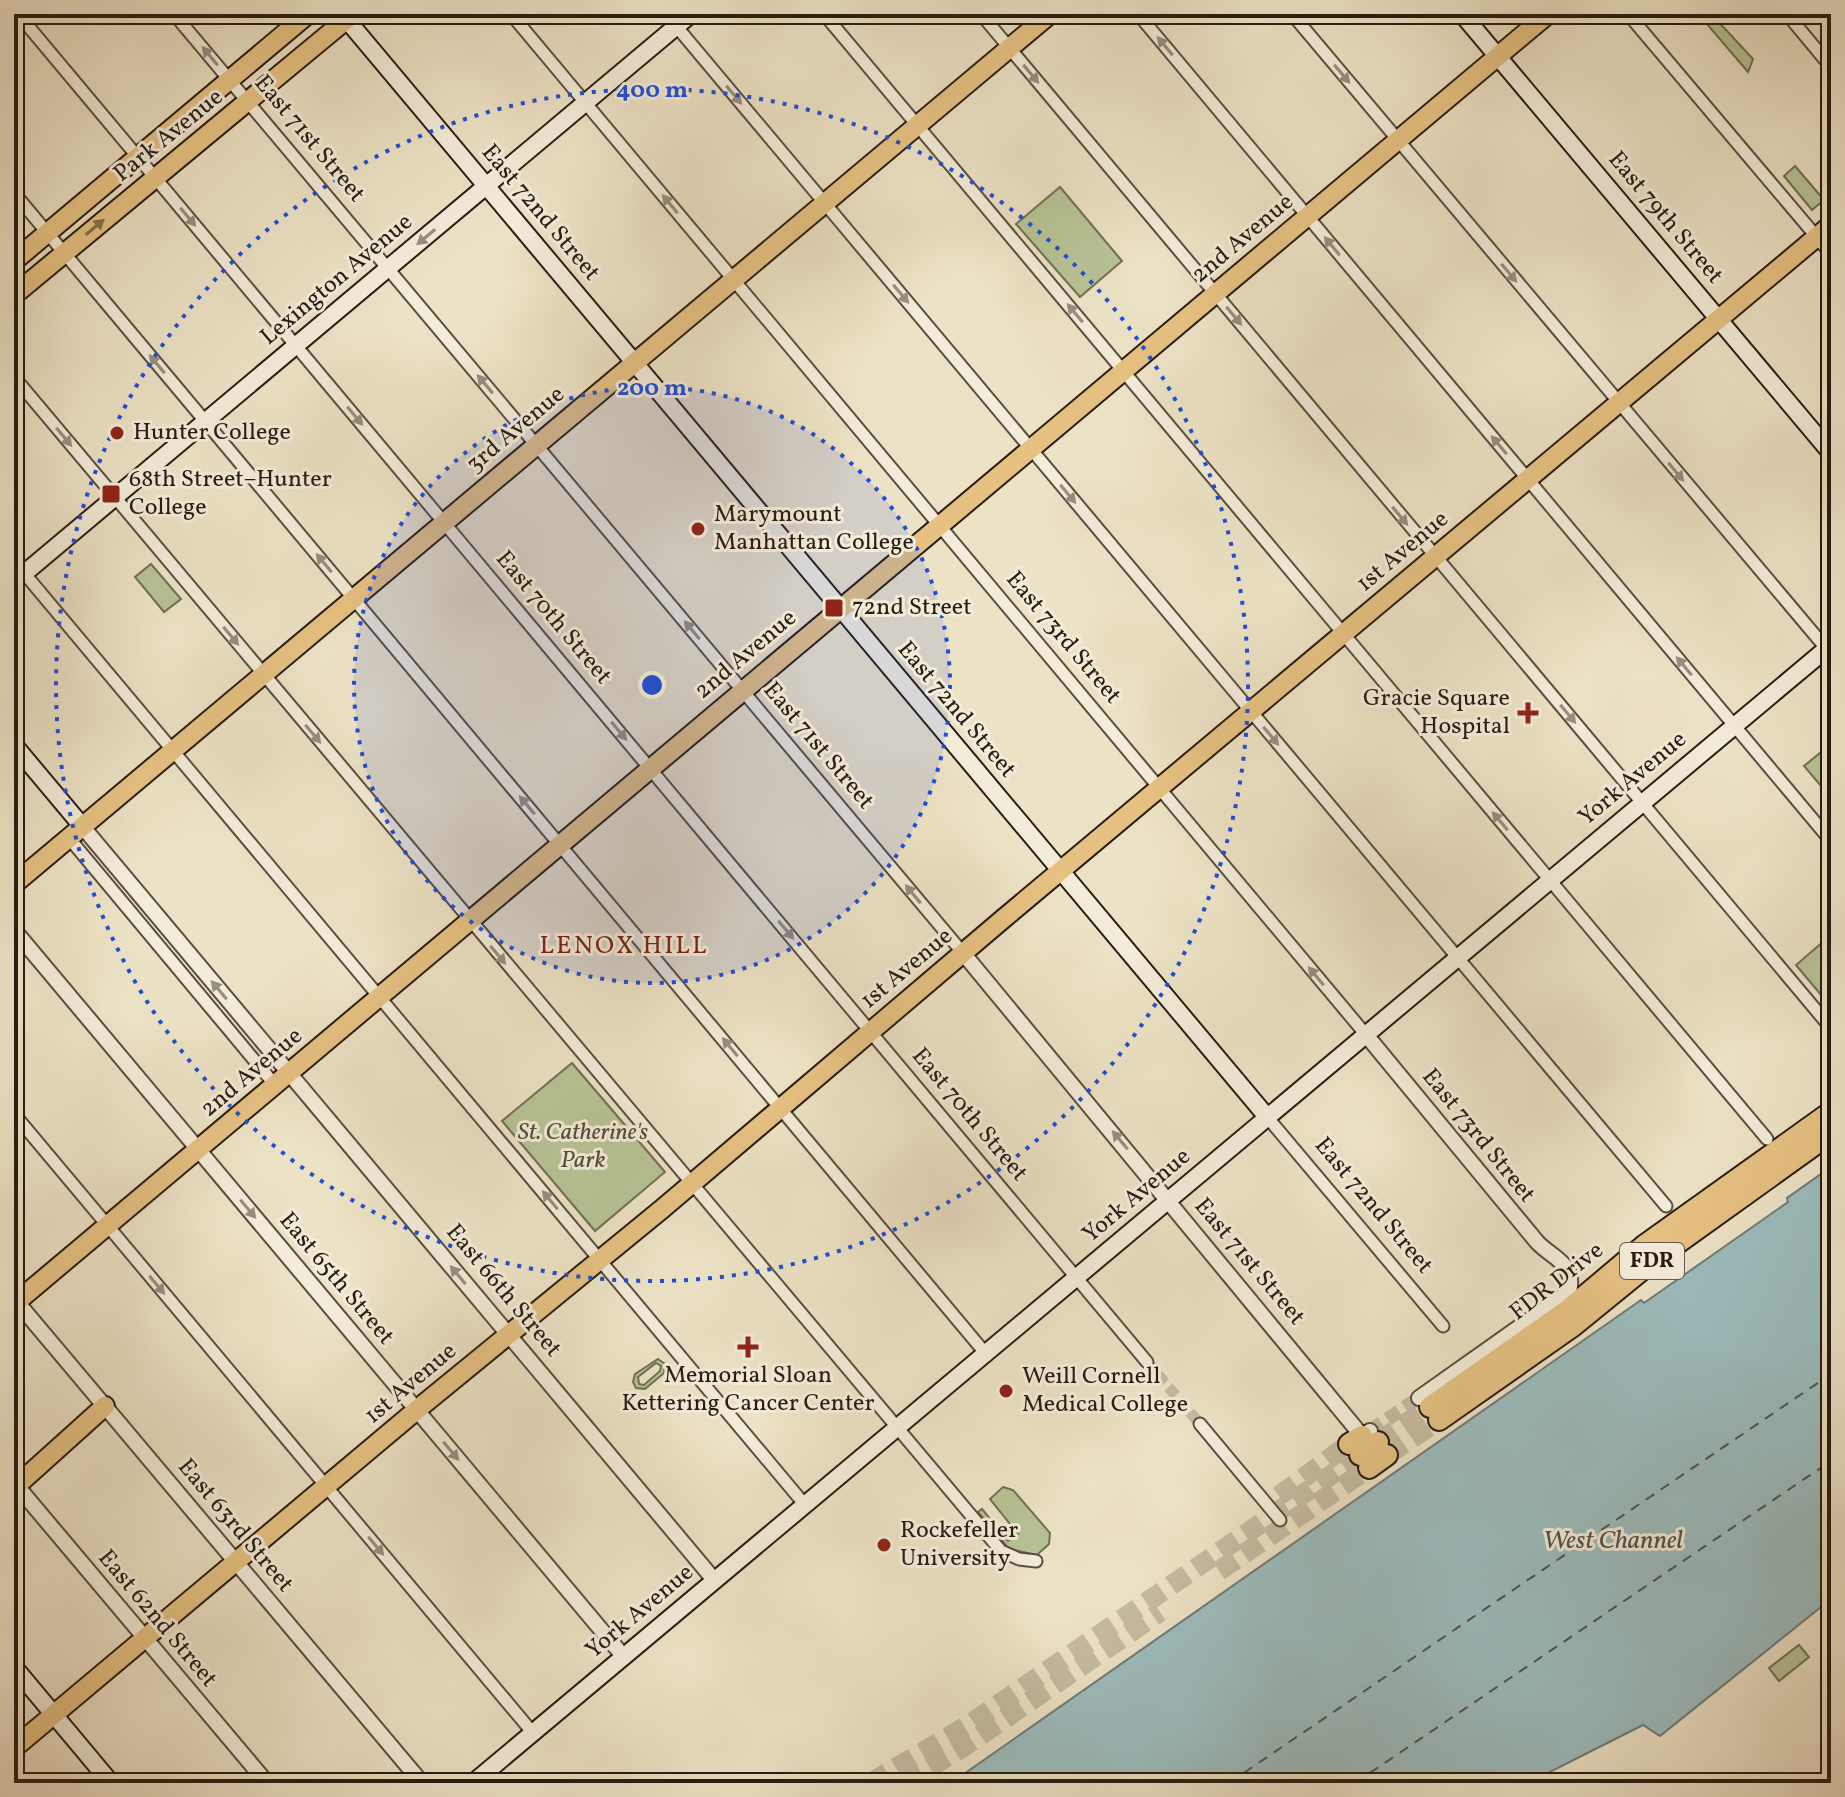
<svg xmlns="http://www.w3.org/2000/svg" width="1845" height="1797" font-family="Vollkorn,serif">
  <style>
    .green { fill: #b7c395; stroke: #6f7054; stroke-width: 2; fill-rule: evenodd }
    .water { fill: #9cbcbd; stroke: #6d7c79; stroke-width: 2 }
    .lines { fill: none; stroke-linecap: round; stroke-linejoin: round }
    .ferry { stroke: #50544e; stroke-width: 2; stroke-dasharray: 10 8; stroke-linecap: butt }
    .minor-tunnel { stroke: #c5baa1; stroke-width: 11; stroke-dasharray: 11 5.5; stroke-linecap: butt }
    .tertiary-tunnel { stroke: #c5baa1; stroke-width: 14; stroke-dasharray: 14 7; stroke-linecap: butt }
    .motorway-tunnel { stroke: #c5baa1; stroke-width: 20; stroke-dasharray: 20 10; stroke-linecap: butt }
    .minor-casing { stroke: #584e3f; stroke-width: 15 }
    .tertiary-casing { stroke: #584e3f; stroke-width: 18 }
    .secondary-casing { stroke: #271c12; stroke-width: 20 }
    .primary-casing { stroke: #271c12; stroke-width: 22 }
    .trunk-casing { stroke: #271c12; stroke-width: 22 }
    .motorway-casing { stroke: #271c12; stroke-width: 24 }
    .minor { stroke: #f3ecd9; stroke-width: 11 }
    .tertiary { stroke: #f3ecd9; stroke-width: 14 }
    .secondary { stroke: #f3ecd9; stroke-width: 16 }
    .primary { stroke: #e6c182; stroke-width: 18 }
    .trunk { stroke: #e6c182; stroke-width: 18 }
    .motorway { stroke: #e6c182; stroke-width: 20 }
    .oneway { fill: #978e7f }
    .oneway2 { fill: #866e4a }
    .ring { fill: none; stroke: #1d4ed8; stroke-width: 4; stroke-dasharray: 4 8 }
    .poi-dot { fill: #8f2418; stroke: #f3ecd9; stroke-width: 3 }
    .labels { text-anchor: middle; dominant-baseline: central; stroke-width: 6; stroke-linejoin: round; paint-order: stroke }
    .shield { fill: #f3ecd9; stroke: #645a4e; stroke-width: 2 }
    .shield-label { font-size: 22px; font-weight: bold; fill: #271c12 }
    .street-label { font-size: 24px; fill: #271c12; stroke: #f3ecd9 }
    .poi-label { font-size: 24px; fill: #271c12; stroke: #f3ecd9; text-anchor: start }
    .park-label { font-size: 24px; font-style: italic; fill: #524e39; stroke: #f3ecd9 }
    .neighbourhood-label { font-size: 26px; letter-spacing: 2px; fill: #7a1f14; stroke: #f3ecd9 }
    .water-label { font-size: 26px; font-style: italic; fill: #50544e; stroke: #f3ecd9 }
    .centre { fill: #1d4ed8; stroke: #f3ecd9; stroke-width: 4 }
    .ring-label { font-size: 24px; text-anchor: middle; font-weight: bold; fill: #1d4ed8; stroke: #f3ecd9; stroke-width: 6; stroke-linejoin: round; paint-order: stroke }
  </style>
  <rect width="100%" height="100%" fill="#ece2c5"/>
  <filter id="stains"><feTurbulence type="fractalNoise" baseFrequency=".0025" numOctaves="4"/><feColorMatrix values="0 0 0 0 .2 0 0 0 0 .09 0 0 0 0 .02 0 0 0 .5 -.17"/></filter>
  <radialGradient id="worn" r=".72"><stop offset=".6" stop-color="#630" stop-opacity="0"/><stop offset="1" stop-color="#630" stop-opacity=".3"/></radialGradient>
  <!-- green -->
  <g class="green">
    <path d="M1714,17L1753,59L1748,72L1706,23Z"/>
    <path d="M1795,166L1824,200L1812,210L1784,176Z"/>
    <path d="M1060,187L1122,261L1080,297L1016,224Z"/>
    <path d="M151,564L181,599L164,612L135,577Z"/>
    <path d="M1820,753L1831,767V777L1821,786L1804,766Z"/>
    <path d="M1831,935V1007L1796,965Z"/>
    <path d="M572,1063L665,1172L595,1231L502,1121Z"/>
    <path d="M658,1359L665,1364L664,1373L645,1389L636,1388L633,1382L635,1374ZM656,1363L661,1366L660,1371L644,1385L639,1384L638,1377Z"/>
    <path d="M1003,1487L1013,1490L1050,1533L1049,1544L1037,1555L1009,1549L978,1512L982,1509L1008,1541L1018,1534L990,1499Z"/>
    <path d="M1799,1645L1809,1657L1779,1681L1769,1668Z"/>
  </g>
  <!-- water -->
  <path class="water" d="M1831,1167V1599L1660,1736L1643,1725L1528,1783H951L1641,1300L1644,1303L1788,1202L1787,1198Z"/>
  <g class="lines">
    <!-- ferry -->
    <g class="ferry">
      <path d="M1229,1783L1831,1374"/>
      <path d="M1355,1783L1831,1461"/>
    </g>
    <!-- minor-tunnel -->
    <path class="minor-tunnel" d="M1147,1362L1200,1424"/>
    <!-- tertiary-tunnel -->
    <path class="tertiary-tunnel" d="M1370,1431L1419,1398"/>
    <!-- motorway-tunnel -->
    <g class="motorway-tunnel">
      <path d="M1378,1442L1430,1407"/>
      <path d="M1387,1455L1439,1420"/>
      <path d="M1279,1496L1349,1444"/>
      <path d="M1219,1571L1369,1468"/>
      <path d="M870,1783L970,1724L1360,1455"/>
      <path d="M904,1783L962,1748L1160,1612"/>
    </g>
    <!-- minor casing -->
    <g class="minor-casing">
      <g id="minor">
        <path d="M18,14L1147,1362"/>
        <path d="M174,14L963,953"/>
        <path d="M511,14L1367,1036"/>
        <path d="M666,14L1666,1206"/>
        <path d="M824,14L1767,1139"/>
        <path d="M981,14L1831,1028"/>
        <path d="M1138,14L1831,841"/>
        <path d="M1292,14L1830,653"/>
        <path d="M1628,14L1831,254"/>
        <path d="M1787,14L1831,67"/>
        <path d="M14,193L986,1354"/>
        <path d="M14,377L1001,1551L1019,1559L1036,1561"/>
        <path d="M14,561L805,1505"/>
        <path d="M69,838L275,1085"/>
        <path d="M14,1114L533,1733"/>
        <path d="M1268,1118L1443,1326"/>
        <path d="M1200,1424L1280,1520"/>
      </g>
    </g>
    <!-- tertiary casing -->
    <g class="tertiary-casing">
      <g id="tertiary">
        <path d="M82,826L715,1581"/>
        <path d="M14,930L624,1657"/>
        <path d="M963,953L1362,1436L1370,1431"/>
        <path d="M1367,1036L1537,1242C1553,1259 1576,1263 1569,1292L1419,1398"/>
        <path d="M17,1302L422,1783"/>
        <path d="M17,1486L267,1783"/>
      </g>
    </g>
    <!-- secondary casing -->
    <g class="secondary-casing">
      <g id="secondary">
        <path d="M342,14L1268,1118"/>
        <path d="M1462,14L1831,453"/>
        <path d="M14,582L691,14"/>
        <path d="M14,745L82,826"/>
        <path d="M14,1667L111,1783"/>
        <path d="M473,1783L1831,645"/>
      </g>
    </g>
    <!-- primary casing -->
    <g class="primary-casing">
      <g id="primary">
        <path d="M14,261L308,14"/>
        <path d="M14,295L353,14"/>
        <path d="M14,884L1050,14"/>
        <path d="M14,1304L1548,14"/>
        <path d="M14,1748L425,1403L662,1209L1003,919L1831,225"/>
      </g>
    </g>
    <!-- trunk casing -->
    <g class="trunk-casing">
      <path id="trunk" d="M14,1488L105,1406"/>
    </g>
    <!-- motorway casing -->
    <g class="motorway-casing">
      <g id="motorway">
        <path d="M1430,1407L1568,1310L1645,1245L1831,1112"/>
        <path d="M1439,1420L1573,1326L1654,1260L1831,1133"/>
        <path d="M1349,1444L1362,1436"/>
        <path d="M1360,1455L1378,1442"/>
        <path d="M1369,1468L1387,1455"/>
      </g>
    </g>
    <!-- minor -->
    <use href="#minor" class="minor"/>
    <!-- tertiary -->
    <use href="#tertiary" class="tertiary"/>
    <!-- secondary -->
    <use href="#secondary" class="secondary"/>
    <!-- primary -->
    <use href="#primary" class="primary"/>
    <!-- trunk -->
    <use href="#trunk" class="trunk"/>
    <!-- motorway -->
    <use href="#motorway" class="motorway"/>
  </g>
  <!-- one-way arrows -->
  <defs><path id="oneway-solid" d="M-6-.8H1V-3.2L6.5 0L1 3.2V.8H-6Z" transform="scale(2)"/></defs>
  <g class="oneway">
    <use href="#oneway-solid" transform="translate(1165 46) rotate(-130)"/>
    <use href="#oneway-solid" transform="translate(210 56) rotate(-130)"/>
    <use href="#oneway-solid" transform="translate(1031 74) rotate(50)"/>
    <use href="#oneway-solid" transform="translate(1342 74) rotate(50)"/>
    <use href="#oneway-solid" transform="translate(734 95) rotate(50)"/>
    <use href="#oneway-solid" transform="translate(670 204) rotate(-130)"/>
    <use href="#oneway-solid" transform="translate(188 217) rotate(50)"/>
    <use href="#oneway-solid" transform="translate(426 237) rotate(140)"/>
    <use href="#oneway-solid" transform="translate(1332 246) rotate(-130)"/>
    <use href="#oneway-solid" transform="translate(1509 273) rotate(50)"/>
    <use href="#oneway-solid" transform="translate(901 294) rotate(50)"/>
    <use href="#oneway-solid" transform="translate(1075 313) rotate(-130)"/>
    <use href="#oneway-solid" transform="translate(1234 316) rotate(50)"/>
    <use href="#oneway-solid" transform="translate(157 364) rotate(-130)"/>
    <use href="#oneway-solid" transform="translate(485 384) rotate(-130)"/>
    <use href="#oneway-solid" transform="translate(355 416) rotate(50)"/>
    <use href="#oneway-solid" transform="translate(64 437) rotate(50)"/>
    <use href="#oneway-solid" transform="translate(1499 445) rotate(-130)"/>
    <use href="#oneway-solid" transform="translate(1676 472) rotate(50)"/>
    <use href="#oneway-solid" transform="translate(1068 494) rotate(50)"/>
    <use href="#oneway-solid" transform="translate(1400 516) rotate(50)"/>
    <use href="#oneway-solid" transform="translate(324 563) rotate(-130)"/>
    <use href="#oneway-solid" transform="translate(692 630) rotate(-130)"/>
    <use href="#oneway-solid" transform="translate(231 636) rotate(50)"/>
    <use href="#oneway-solid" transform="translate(1684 666) rotate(-130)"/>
    <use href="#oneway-solid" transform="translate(1568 714) rotate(50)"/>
    <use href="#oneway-solid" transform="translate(619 731) rotate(50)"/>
    <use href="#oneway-solid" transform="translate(313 734) rotate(50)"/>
    <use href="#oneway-solid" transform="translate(1271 736) rotate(50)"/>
    <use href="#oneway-solid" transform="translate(527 805) rotate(-130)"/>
    <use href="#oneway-solid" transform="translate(1500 821) rotate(-130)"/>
    <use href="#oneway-solid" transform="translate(913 894) rotate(-130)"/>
    <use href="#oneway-solid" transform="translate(786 930) rotate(50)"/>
    <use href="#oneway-solid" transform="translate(498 955) rotate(50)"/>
    <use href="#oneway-solid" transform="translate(1316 976) rotate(-130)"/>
    <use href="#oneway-solid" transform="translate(219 990) rotate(-130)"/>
    <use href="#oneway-solid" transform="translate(730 1047) rotate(-130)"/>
    <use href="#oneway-solid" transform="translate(1120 1140) rotate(-130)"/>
    <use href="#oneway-solid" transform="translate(550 1200) rotate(-130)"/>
    <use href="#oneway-solid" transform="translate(248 1209) rotate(50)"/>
    <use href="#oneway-solid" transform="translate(458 1275) rotate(-130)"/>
    <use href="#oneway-solid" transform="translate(157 1285) rotate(50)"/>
    <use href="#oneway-solid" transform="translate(451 1451) rotate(50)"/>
    <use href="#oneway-solid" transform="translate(376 1546) rotate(50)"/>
  </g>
  <use class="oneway2" href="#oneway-solid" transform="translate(95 227) rotate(-40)"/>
  <!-- distance rings -->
  <circle cx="652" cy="685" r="298" fill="#1d4ed8" fill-opacity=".12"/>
  <g class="ring">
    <circle cx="652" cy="685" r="298"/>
    <circle cx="652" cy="685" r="596"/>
  </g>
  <!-- markers -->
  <g class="poi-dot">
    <circle cx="117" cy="433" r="8"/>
    <rect x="101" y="484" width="20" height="20" rx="4"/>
    <circle cx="698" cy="529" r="8"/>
    <rect x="824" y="598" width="20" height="20" rx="4"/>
    <path d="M1524 701h8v8h8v8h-8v8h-8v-8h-8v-8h8z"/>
    <path d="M744 1335h8v8h8v8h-8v8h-8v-8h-8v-8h8z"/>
    <circle cx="1006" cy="1391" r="8"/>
    <circle cx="884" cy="1545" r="8"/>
  </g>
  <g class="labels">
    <!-- shield labels -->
    <rect class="shield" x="1620" y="1243" width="64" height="36" rx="6"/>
    <g class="shield-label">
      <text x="1652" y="1261">FDR</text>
    </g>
    <!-- street labels -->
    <g class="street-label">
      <text transform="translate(169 136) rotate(-39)">Park Avenue</text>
      <text transform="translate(309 139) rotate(50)">East 71st Street</text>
      <text transform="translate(540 213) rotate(50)">East 72nd Street</text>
      <text transform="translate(1665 218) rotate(50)">East 79th Street</text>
      <text transform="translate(1243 239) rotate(-40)">2nd Avenue</text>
      <text transform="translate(337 280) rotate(-40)">Lexington Avenue</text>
      <text transform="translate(516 430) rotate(-40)">3rd Avenue</text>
      <text transform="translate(1403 552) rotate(-40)">1st Avenue</text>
      <text transform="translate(553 618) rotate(50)">East 70th Street</text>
      <text transform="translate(1063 638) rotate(50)">East 73rd Street</text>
      <text transform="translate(746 655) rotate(-40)">2nd Avenue</text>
      <text transform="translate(956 710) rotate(50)">East 72nd Street</text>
      <text transform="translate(818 746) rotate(50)">East 71st Street</text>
      <text transform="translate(1633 779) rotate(-40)">York Avenue</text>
      <text transform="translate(907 969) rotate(-40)">1st Avenue</text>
      <text transform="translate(252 1073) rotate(-40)">2nd Avenue</text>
      <text transform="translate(969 1115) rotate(50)">East 70th Street</text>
      <text transform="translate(1478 1136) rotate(51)">East 73rd Street</text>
      <text transform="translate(1137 1196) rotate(-40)">York Avenue</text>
      <text transform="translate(1373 1206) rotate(50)">East 72nd Street</text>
      <text transform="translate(1249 1262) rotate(50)">East 71st Street</text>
      <text transform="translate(336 1279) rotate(50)">East 65th Street</text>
      <text transform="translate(1557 1282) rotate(-38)">FDR Drive</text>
      <text transform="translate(503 1291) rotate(50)">East 66th Street</text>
      <text transform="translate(411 1384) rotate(-40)">1st Avenue</text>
      <text transform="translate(235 1526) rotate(50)">East 63rd Street</text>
      <text transform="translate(640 1612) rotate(-40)">York Avenue</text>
      <text transform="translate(157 1619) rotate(50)">East 62nd Street</text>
    </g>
    <!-- poi labels -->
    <g class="poi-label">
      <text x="133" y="433">Hunter College</text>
      <text x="129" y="480">68th Street–Hunter<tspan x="129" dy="28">College</tspan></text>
      <text x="714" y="515">Marymount<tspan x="714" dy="28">Manhattan College</tspan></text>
      <text x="852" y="608">72nd Street</text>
      <text x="1510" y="699" text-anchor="end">Gracie Square<tspan x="1510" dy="28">Hospital</tspan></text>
      <text x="748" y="1376" text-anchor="middle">Memorial Sloan<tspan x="748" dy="28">Kettering Cancer Center</tspan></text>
      <text x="1022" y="1377">Weill Cornell<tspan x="1022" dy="28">Medical College</tspan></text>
      <text x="900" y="1531">Rockefeller<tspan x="900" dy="28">University</tspan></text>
    </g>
    <!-- park labels -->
    <g class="park-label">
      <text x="583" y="1133">St. Catherine's<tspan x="583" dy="28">Park</tspan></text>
    </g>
    <!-- neighbourhood labels -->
    <g class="neighbourhood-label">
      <text x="624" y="946">LENOX HILL</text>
    </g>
    <!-- water labels -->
    <g class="water-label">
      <text x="1613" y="1541">West Channel</text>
    </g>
  </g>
  <circle cx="652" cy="685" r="12" class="centre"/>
  <g class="ring-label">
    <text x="652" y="97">400 m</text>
    <text x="652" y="395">200 m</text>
  </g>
  <!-- margin -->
  <rect width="1845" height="1797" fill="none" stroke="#ece2c5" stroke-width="48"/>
  <rect x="16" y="16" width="1813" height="1765" fill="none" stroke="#271c12" stroke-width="4"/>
  <rect x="24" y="24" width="1797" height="1749" fill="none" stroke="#271c12" stroke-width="2"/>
  <rect width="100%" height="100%" filter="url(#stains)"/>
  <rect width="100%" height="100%" fill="url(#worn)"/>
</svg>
